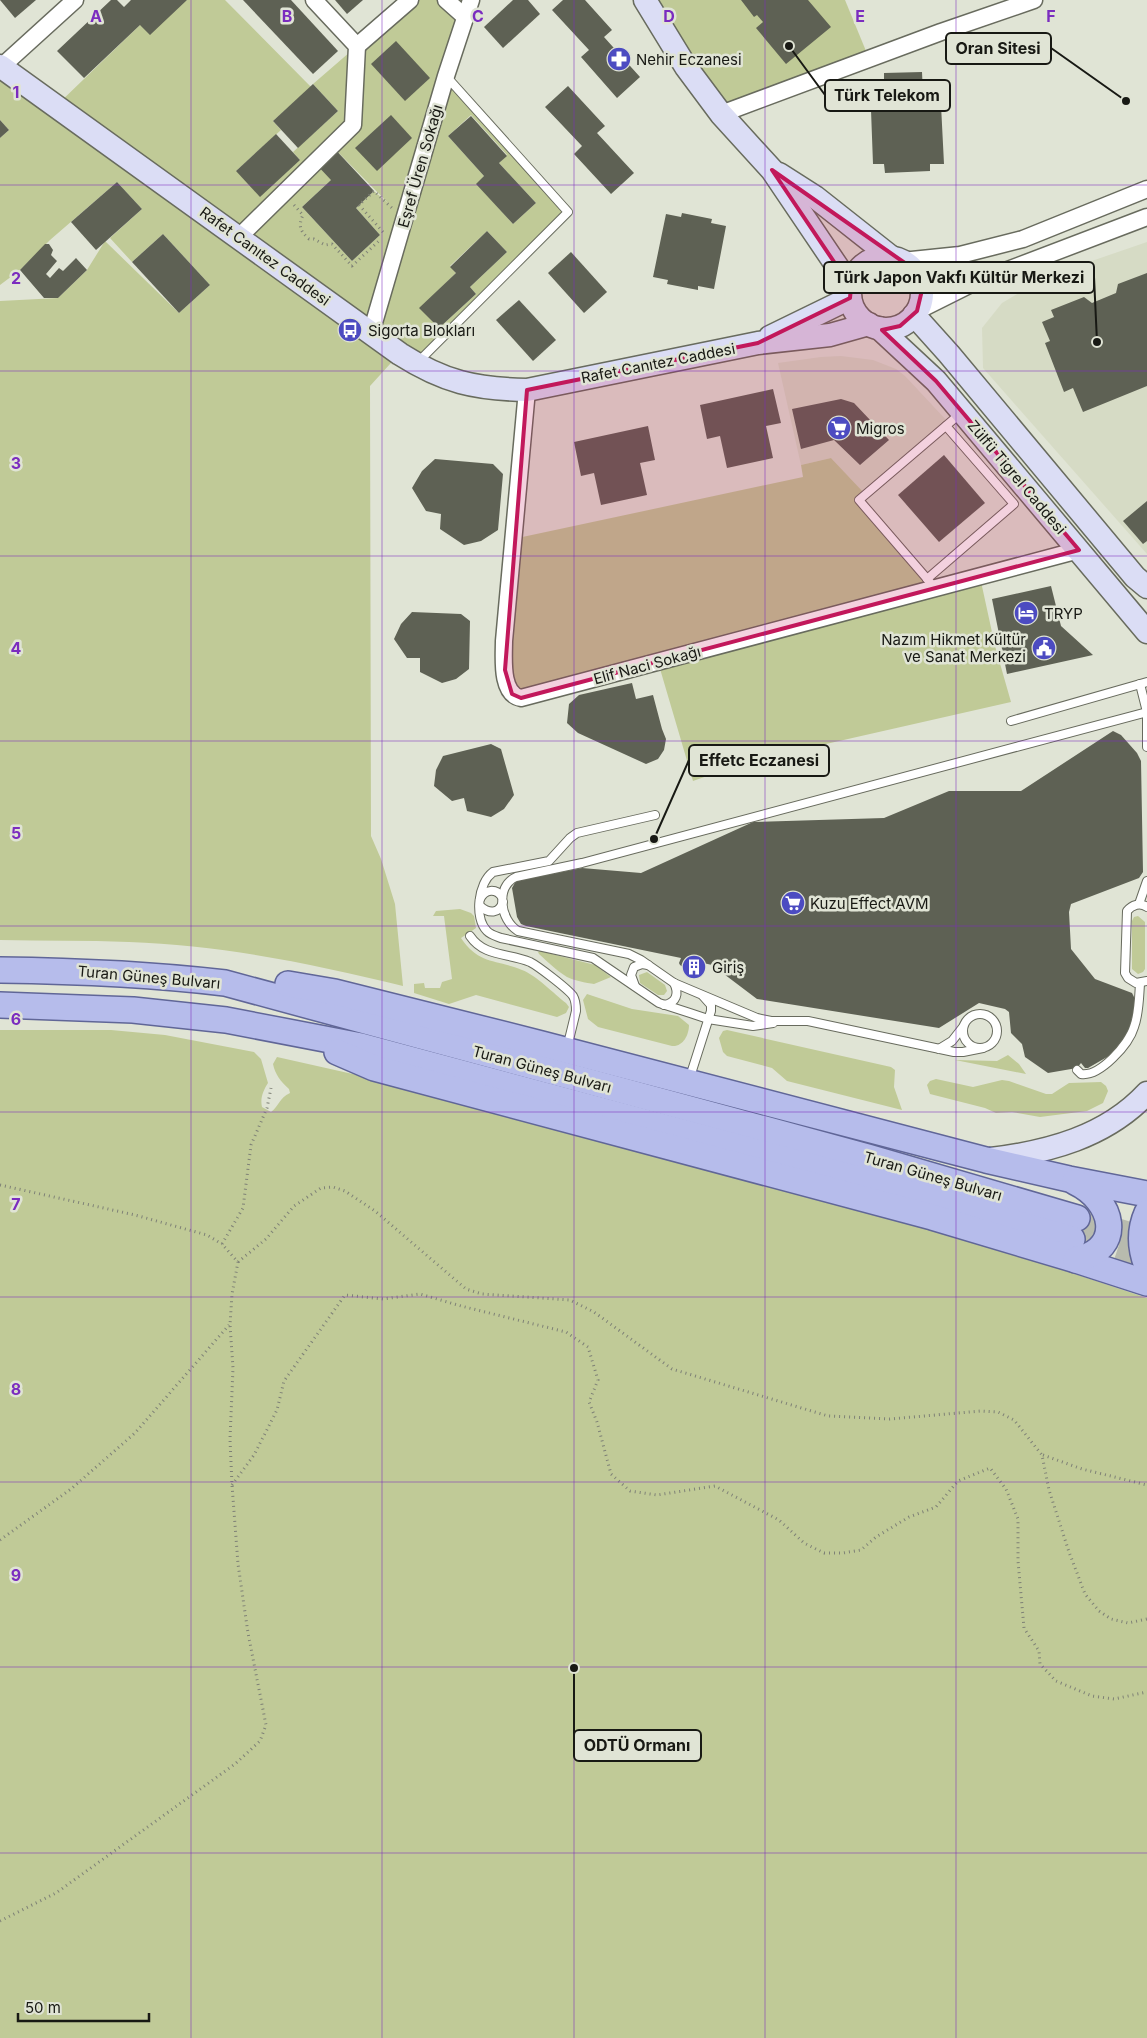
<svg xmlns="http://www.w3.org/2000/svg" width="1147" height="2038" font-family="Inter,sans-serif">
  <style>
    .built { fill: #d6dbc5 }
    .green { fill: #c0ca97; fill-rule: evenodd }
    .building { fill: #5e6154 }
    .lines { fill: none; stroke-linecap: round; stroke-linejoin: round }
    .primary-tunnel { stroke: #b8bbae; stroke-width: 25; stroke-dasharray: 25 12; stroke-linecap: butt }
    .lane-casing { stroke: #686b5e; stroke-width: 10 }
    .street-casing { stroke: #686b5e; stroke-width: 19 }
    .secondary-casing { stroke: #686b5e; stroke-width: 25 }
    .primary-casing { stroke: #606697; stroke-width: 28 }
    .path { stroke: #7e8176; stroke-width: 3; stroke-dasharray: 1 4; stroke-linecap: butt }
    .lane { stroke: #fff; stroke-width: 8 }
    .street { stroke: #fff; stroke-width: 16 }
    .secondary { stroke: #dbddf5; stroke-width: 22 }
    .primary { stroke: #b6bceb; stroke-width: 25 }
    .marked { fill: #c2185b; fill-opacity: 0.2; stroke: #c2185b; stroke-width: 4; stroke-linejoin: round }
    .grid { fill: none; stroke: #7b2cbf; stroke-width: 1; stroke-opacity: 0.55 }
    .labels { text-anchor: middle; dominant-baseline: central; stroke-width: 5; stroke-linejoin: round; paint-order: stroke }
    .poi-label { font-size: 15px; fill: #181914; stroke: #e0e4d5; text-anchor: start }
    .street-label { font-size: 15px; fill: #181914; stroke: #e0e4d5 }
    .grid-label { font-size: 16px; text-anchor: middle; font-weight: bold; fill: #7b2cbf; stroke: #e0e4d5; stroke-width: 5; stroke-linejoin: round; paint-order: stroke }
    .leader { fill: none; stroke: #181914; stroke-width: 2 }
    .callout-dot { fill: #181914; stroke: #e0e4d5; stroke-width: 2 }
    .callout { fill: #e0e4d5; stroke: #181914; stroke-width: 2 }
    .callout-label { font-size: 16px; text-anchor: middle; font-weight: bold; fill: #181914 }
  </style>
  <rect width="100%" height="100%" fill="#e0e4d5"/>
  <!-- built -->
  <g class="built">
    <path d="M1147,242V554L983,368L982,328L1002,303L1048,276Z"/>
    <path d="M841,356L873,360L896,369L905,376L947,421L866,495L831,458L801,465L778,363L821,357Z"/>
  </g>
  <!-- green -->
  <g class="green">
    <path d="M187,0H225L311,87L273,121L281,130L236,171L300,160L293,152L338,111L313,84L410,0H471L446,77L568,212L416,364L400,353L370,386L371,836L381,859L395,904L403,986C313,964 222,945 129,942C86,940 43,941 0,940V301L58,298L87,270L105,241L179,313L210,285L163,234L132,262L110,238L142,209L117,182L50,240L20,270L0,285V138L9,130L0,120V68L56,106L140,25ZM471,115L507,155L499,163L536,203L513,224L477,184L484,176L448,136ZM332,146L388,203L374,191L356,208L380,235L352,261L302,207L331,180ZM487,231L507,252L470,287L476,294L439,328L420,308L456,273L450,266Z"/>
    <path d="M645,0H845L866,51L721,114Z"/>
    <path d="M831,458L866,495L860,500L935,588L980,577L995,646L1011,702L747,762L693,781L658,662L521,698L507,685L513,539L803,477L801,465Z"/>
    <path d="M460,909L471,913L474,916L476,928L461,938C479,965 496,959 522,970C536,975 554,994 566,1003L569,1007L566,1013L557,1017L476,995L449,1004L414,993V984L424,983L425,988H440L442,982L452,979L444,916H433L436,911Z"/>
    <path d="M1138,916L1145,922V969L1143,972L1138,974L1132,969V921L1134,917Z"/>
    <path d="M540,951L595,965L611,977L594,984C587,983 572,980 567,977C557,971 548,962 539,954L538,952Z"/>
    <path d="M647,972L665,985L667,991L664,995H658L640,983L639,975Z"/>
    <path d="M587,994L632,1009L678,1016L689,1025C689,1035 683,1047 672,1046L598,1027L588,1019L583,1000Z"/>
    <path d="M0,1030H111L165,1035L254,1052L261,1059L268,1083C263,1091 260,1098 262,1107L271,1112C279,1106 279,1098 290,1093L289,1089C281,1082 275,1074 273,1064L277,1057L366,1077L924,1228L1033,1260L1147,1298V2038H0Z"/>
    <path d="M727,1030L891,1067L895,1070L894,1087L902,1110L787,1081L772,1068L727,1056L723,1052L719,1038L723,1031Z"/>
    <path d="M1008,1055L1019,1064L1026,1074L955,1060L997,1061Z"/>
    <path d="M936,1079L973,1087L1002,1080L1009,1081L1046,1094H1052L1069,1083L1101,1082L1106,1086L1108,1091L1103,1103L1087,1111L1040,1117L1012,1112L996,1113L985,1108L930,1094L927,1085L930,1081Z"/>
  </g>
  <!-- building -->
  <g class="building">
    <path d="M0,0H36L15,18Z"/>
    <path d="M111,0H117L124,7L131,0H187L150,35L140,25L84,78L57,51Z"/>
    <path d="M243,0H291L338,51L313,74Z"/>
    <path d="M335,0H363L347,14Z"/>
    <path d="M513,0H528L540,14L503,48L484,27Z"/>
    <path d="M563,0H585L612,30L604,37L640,77L617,98L581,57L589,50L552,10Z"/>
    <path d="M741,0H808L831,27L786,64L756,28L763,22L757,15L754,17Z"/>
    <path d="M396,41L430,78L405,101L371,64Z"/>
    <path d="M922,72L923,94H933V105H941L944,164H930V171L885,173L884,164H873L871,110H876V93L884,92V73Z"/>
    <path d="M313,84L338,111L298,148L273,121Z"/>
    <path d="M568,86L605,126L597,133L634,173L611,194L574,154L582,146L545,107Z"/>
    <path d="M391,115L412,138L377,171L355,148Z"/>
    <path d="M471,116L507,156L499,163L536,203L513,224L476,184L484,176L448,136Z"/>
    <path d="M0,120L9,130L0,138Z"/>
    <path d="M276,134L300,160L260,197L236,171Z"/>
    <path d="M332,146L374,191L356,208L380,235L352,261L302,207L331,180L315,163Z"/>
    <path d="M117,182L142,209L96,250L71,222Z"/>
    <path d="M682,213L712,219L711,223L726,226L714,289L698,286V290L667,284L668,280L653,277L666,214L681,217Z"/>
    <path d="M487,231L507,252L470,287L476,294L439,328L419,308L456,273L450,267Z"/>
    <path d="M163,234L210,285L179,313L132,262Z"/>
    <path d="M45,244H49L53,250L51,255L57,261L46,274L50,278L59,268L63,271L76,258L87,270L58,298H44L20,270Z"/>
    <path d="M571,252L607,292L584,313L548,273Z"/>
    <path d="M1147,273V386L1083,412L1073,388L1064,392L1045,343L1050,341L1042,322L1054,317L1051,310L1084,297L1092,303L1116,293L1118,284Z"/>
    <path d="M519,300L556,340L533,361L496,320Z"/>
    <path d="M773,389L781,423L766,426L773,458L727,468L720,436L707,439L700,405Z"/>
    <path d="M841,399L854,403L889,440L860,465L834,440L801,449L792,409Z"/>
    <path d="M648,426L655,460L640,463L647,495L601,505L594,473L581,476L574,442Z"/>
    <path d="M944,455L985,503L939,542L898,495Z"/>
    <path d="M435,459L493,464L503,474L498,530L481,541L464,545L440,529L441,514L426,511L412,488L422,471Z"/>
    <path d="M1147,501V541L1143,544L1123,521Z"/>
    <path d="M1051,586L1061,626L1093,655L1007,674L992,599Z"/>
    <path d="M412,612L461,614L470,621L469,669L456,679L442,683L420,672V658H407L394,639L401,624Z"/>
    <path d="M632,683L636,699L653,695L662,729L666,739L664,750L658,759L646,764L578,733L567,723L569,704L579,695Z"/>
    <path d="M1113,731L1121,735L1137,753L1141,761L1143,872L1139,878L1071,904L1069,912L1071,949L1095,979L1132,993L1136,1001L1129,1030L1114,1053L1088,1068H1085L1081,1063L1077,1068L1048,1073L1025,1057L1022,1044L1011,1033L1009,1012L1005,1009L979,1003L939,1028L757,999L712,965L699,962L705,968L703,975L693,974L680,965L679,963L681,958L526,926L521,924L517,917L512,888L516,881L582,868L641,873L753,822L884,818L949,791H1021Z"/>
    <path d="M491,744L501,749L514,795L504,809L491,817L467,811L464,798L452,801L434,786L436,770L443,756Z"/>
  </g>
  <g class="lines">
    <!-- primary-tunnel -->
    <g class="primary-tunnel">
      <path d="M1077,1218L1147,1240"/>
      <path d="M1081,1242L1147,1264"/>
    </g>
    <!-- lane casing -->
    <g class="lane-casing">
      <g id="lane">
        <path d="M418,362L568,212L446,76"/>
        <path d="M927,579L1014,504L946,426"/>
        <path d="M935,588L859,500L961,413"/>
        <path d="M1140,684L1147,712V747"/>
        <path d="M1011,721L1147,682"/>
        <path d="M655,815L577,833L570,838L549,861L493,872C478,883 474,918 487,931C491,935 496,936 501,938L593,958L659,1003L690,1013L708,1019L753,1026L773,1023"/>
        <path d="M480,899C485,889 496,888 502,897"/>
        <path d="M1139,904L1147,881"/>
        <path d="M480,906C489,914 499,914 503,902"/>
        <path d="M1147,907C1140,902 1132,905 1127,911L1125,973L1128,978L1136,983L1147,981"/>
        <path d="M470,936C484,957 509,953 530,962C538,966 568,989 573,996C576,1001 576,1006 576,1011L567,1048"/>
        <path d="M635,986L631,975L634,967L642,964L648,965"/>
        <path d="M664,1005C677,1003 679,993 674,983"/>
        <circle cx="980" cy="1031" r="17"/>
        <path d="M983,1048L963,1052H954L808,1021H771L757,1018L674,983L641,960L629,954L518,931C500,920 495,887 516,877L582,863L1147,712"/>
        <path d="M939,1049L952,1041L963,1027"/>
        <path d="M1077,1070L1081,1074C1100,1077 1129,1044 1134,1027C1139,1014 1139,997 1140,984"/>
        <path d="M689,1080L711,1011V1005L703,996"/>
      </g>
    </g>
    <!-- street casing -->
    <g class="street-casing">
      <g id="street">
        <path d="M446,0L464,16"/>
        <path d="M357,46L410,0"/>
        <path d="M0,68L75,0"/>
        <path d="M721,114L941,32L1034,0"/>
        <path d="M239,237L353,125L357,46L314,0"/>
        <path d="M902,261L960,255L1023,239L1147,189"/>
        <path d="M917,311L971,284L1147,217"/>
        <path d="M371,333L446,76L471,0"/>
        <path d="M527,390L504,641C504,657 500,694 521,698L1079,550"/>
      </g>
    </g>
    <!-- secondary casing -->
    <g class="secondary-casing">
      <g id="secondary">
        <path d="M645,0L686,67L721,114L772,170L851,287"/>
        <path d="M0,66L400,354C444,382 475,389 527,390L758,343L830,335L869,324"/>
        <path d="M779,174L815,197L891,257"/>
        <circle cx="886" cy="293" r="36"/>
        <path d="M914,315L949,354L1135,577L1147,587"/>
        <path d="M879,328L936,381L1147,632"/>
        <path d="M770,337L850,298"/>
        <path d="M991,1159C1048,1152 1106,1137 1147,1093"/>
      </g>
    </g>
    <!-- primary casing -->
    <g class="primary-casing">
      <g id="primary">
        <path d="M0,970C77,971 149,974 225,983L868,1157L1077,1218"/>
        <path d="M288,984L335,992L542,1044L986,1160L1069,1179L1147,1194"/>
        <path d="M0,1005L133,1010L226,1020L361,1046L862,1180L1072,1239"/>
        <path d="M337,1052L374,1068L932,1217L1076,1260L1147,1283"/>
        <path d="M1075,1182C1113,1200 1126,1248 1076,1260"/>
        <path d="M1147,1213C1139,1231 1140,1248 1147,1266"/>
      </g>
    </g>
    <!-- path -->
    <g class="path">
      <path d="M294,205L303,215C298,226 300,231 309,239H314L325,245L332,244L352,266L381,239"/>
      <path d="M383,232L359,205L374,191L392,208"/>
      <path d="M0,1185L135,1215L207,1235L222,1244"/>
      <path d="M238,1262L266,1239L294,1206L321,1188L333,1187L345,1191L375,1211L466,1289L482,1294L570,1300L594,1312L672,1369L828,1416L890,1419L981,1411L998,1412L1014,1420L1042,1455L1049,1490L1069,1552L1085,1594L1099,1611L1111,1619L1128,1623L1147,1619"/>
      <path d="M1043,1455L1082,1469L1147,1485"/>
      <path d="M232,1485L254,1455L277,1410L284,1381L345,1295L383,1299L420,1294L461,1306L566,1332L588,1347L598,1380L589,1402L597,1422L611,1474L630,1491L657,1495L715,1486L779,1520L804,1543L824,1553H843L861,1550L876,1537L909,1517L936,1507L958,1481L990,1468L1006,1489L1018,1519V1561L1024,1628L1039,1651L1040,1664L1056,1681L1092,1696L1114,1699L1147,1692"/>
      <path d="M0,1540L71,1489L135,1433L229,1325"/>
      <path d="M0,1921L56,1893L235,1764L260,1741L266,1725L248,1633L238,1564L232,1485L230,1439L233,1368L230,1325L232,1294L238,1262L222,1244L243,1208L251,1145L267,1108L271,1088"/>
    </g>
    <!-- lane -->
    <use href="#lane" class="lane"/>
    <!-- street -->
    <use href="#street" class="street"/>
    <!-- secondary -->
    <use href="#secondary" class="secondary"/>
    <!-- primary -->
    <use href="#primary" class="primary"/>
  </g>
  <!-- marked area -->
  <path class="marked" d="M772,170L912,268L922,290L917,311L900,326L882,330L936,381L1079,550L521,698L512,694L505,670L527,390L758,343L850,298L851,287Z"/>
  <!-- grid -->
  <path class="grid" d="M191,0V2038M382,0V2038M574,0V2038M765,0V2038M956,0V2038M0,185H1147M0,371H1147M0,556H1147M0,741H1147M0,926H1147M0,1112H1147M0,1297H1147M0,1482H1147M0,1667H1147M0,1853H1147"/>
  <!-- icons -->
  <defs>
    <g id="pharmacy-disc" transform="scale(1.25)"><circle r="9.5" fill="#4c4bc1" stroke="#e0e4d5"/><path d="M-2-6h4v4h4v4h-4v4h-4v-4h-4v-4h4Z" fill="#fff"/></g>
    <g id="bus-disc" transform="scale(1.25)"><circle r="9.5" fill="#4c4bc1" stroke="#e0e4d5"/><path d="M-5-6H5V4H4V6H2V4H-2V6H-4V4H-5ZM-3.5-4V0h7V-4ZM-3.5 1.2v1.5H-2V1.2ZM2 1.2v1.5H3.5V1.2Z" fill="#fff"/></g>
    <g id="supermarket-disc" transform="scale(1.25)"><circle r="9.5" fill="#4c4bc1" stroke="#e0e4d5"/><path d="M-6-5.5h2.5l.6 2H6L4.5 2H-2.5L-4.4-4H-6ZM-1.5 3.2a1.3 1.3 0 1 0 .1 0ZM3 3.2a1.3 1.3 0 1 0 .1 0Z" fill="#fff"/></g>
    <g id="hotel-disc" transform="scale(1.25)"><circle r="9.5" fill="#4c4bc1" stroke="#e0e4d5"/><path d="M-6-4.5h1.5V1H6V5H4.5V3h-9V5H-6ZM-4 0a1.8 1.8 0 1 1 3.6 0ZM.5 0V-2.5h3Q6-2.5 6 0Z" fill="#fff"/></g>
    <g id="civic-disc" transform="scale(1.25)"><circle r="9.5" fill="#4c4bc1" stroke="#e0e4d5"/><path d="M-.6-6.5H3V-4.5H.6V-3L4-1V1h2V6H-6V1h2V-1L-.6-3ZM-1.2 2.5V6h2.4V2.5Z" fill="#fff"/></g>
    <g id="building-disc" transform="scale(1.25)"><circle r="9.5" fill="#4c4bc1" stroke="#e0e4d5"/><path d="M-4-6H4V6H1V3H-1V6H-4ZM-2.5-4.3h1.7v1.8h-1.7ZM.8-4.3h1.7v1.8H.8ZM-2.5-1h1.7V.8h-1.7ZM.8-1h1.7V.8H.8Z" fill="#fff"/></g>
  </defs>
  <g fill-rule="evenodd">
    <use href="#pharmacy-disc" x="619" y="59"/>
    <use href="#bus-disc" x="350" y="330"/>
    <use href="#supermarket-disc" x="839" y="428"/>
    <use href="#hotel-disc" x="1026" y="613"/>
    <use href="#civic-disc" x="1044" y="648"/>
    <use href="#supermarket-disc" x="793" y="903"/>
    <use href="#building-disc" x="694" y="967"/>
  </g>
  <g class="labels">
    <!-- poi labels -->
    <g class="poi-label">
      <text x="636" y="59">Nehir Eczanesi</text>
      <text x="368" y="330">Sigorta Blokları</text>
      <text x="856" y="428">Migros</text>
      <text x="1044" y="613">TRYP</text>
      <text x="1026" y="639" text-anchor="end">Nazım Hikmet Kültür<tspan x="1026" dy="17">ve Sanat Merkezi</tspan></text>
      <text x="810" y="903">Kuzu Effect AVM</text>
      <text x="712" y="967">Giriş</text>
    </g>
    <!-- street labels -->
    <g class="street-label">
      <text transform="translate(420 166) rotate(-74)">Eşref Üren Sokağı</text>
      <text transform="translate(265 256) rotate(36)">Rafet Canıtez Caddesi</text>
      <text transform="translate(658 363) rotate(-11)">Rafet Canıtez Caddesi</text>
      <text transform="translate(1017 477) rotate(50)">Zülfü Tigrel Caddesi</text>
      <text transform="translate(647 665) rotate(-15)">Elif Naci Sokağı</text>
      <text transform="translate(149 977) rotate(5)">Turan Güneş Bulvarı</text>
      <text transform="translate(542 1069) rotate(15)">Turan Güneş Bulvarı</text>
      <text transform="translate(933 1176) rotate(16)">Turan Güneş Bulvarı</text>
    </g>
  </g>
  <g class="grid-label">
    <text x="96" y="22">A</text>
    <text x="287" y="22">B</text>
    <text x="478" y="22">C</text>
    <text x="669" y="22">D</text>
    <text x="860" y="22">E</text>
    <text x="1051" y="22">F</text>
    <text x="16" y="98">1</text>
    <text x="16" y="284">2</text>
    <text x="16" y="469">3</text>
    <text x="16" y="654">4</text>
    <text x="16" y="839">5</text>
    <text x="16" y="1025">6</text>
    <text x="16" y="1210">7</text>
    <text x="16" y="1395">8</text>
    <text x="16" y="1581">9</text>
  </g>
  <!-- callouts -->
  <path class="leader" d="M1126 101L1051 48M789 46L825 95M1097 342L1094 277M654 839L689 760M574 1668L574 1746"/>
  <g class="callout-dot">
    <circle cx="1126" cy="101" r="5"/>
    <circle cx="789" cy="46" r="5"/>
    <circle cx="1097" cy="342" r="5"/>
    <circle cx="654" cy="839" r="5"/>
    <circle cx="574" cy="1668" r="5"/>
  </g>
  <g class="callout">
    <rect x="946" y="33" width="105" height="31" rx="5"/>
    <rect x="825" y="80" width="125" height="31" rx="5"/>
    <rect x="824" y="262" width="270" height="31" rx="5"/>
    <rect x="689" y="745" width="140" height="31" rx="5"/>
    <rect x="574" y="1730" width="127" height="31" rx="5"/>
  </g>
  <g class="callout-label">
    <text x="998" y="54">Oran Sitesi</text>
    <text x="887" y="101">Türk Telekom</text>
    <text x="959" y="283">Türk Japon Vakfı Kültür Merkezi</text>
    <text x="759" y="766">Effetc Eczanesi</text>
    <text x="637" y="1751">ODTÜ Ormanı</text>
  </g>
  <!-- scale -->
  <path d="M18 2013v8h131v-8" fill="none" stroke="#181914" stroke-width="2.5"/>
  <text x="25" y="2013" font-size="15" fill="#181914" stroke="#e0e4d5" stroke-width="4" paint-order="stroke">50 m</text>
</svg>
